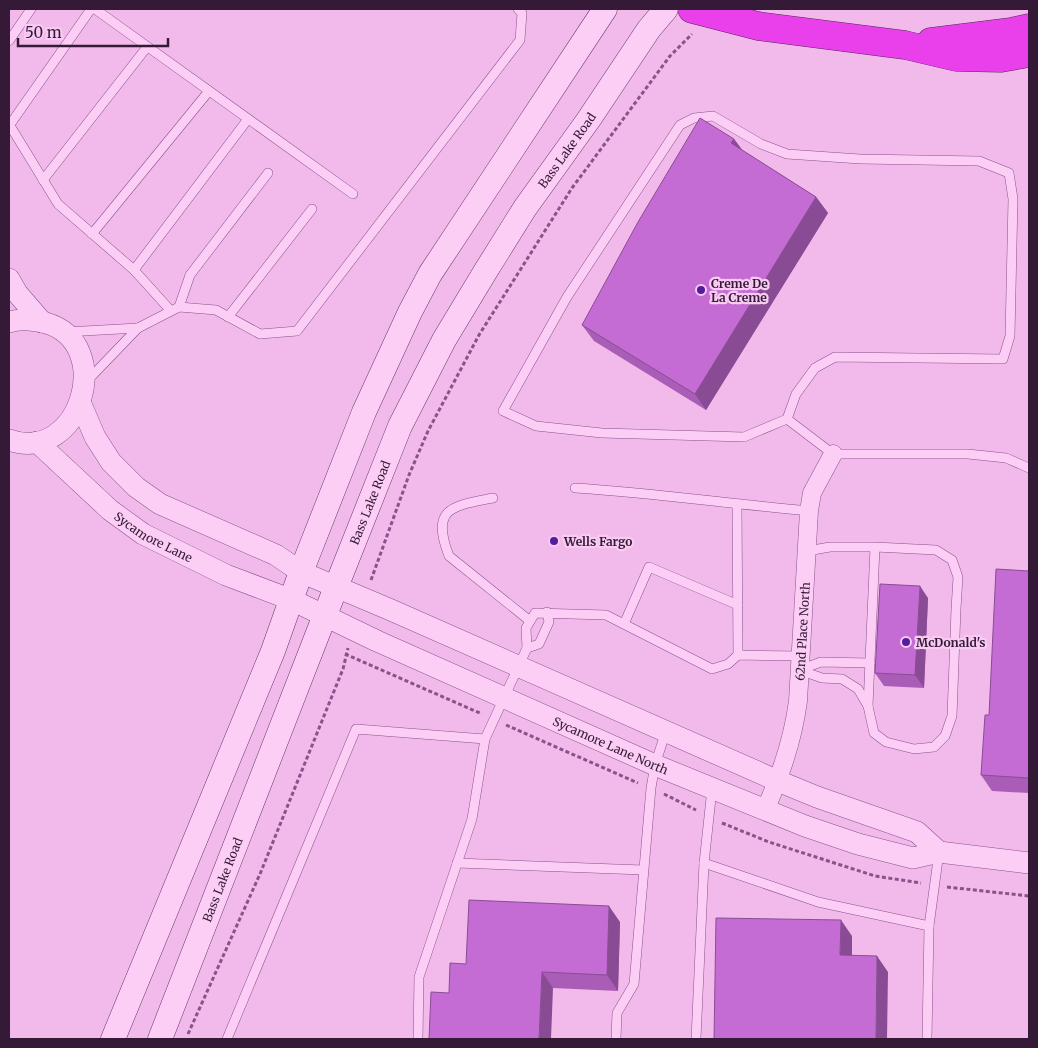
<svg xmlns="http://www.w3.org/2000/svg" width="1038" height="1048" font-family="Merriweather,serif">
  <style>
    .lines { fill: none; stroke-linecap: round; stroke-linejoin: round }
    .service-casing { stroke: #88538b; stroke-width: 10 }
    .minor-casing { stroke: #88538b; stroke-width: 19 }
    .tertiary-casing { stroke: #88538b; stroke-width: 22 }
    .secondary-casing { stroke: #68376c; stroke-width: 25 }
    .motorway-casing { stroke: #522857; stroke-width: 29 }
    .path { stroke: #88538b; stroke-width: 3; stroke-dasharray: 4 2.5; stroke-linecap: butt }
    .service { stroke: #fccef6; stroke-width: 9 }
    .minor { stroke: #fccef6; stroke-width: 18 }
    .tertiary { stroke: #fccef6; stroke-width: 21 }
    .secondary { stroke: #fccef6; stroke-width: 24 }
    .motorway { stroke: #ea40ec; stroke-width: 28 }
    .wall { fill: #a95db6 }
    .shaded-wall { fill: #894c94 }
    .building { fill: #c46cd4; stroke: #894c94 }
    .poi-dot { fill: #541d9f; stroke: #f9cbf2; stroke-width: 2 }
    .labels { text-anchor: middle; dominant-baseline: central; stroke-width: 4.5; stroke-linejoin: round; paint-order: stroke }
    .street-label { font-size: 12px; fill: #351a38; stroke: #f9cbf2 }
    .poi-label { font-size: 12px; font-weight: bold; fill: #351a38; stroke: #f9cbf2; text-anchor: start }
  </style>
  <rect width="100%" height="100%" fill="#f2baeb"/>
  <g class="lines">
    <!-- service casing -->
    <g class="service-casing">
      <g id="service">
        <path d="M95,9L353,194"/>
        <path d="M9,41L31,9"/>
        <path d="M9,124L58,204L134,270"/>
        <path d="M9,126L91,9"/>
        <path d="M43,180L147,47"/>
        <path d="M92,234L209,91"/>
        <path d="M179,307L190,275L268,173"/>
        <path d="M171,311L134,270L248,119"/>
        <path d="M228,317L312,209"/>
        <path d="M66,332L138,328"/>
        <path d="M87,381L138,328L179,307L216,310L260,334L297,331L520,40L522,13L518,9"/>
        <path d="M787,419L796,394L815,368L835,357L1003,359L1010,336L1013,199L1009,173L979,161L860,159L787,154L761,144L713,116L694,118L680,125L567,297L503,411L536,426L602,433L744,437L787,419L833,454H968L1006,458L1029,468"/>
        <path d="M575,488C653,493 731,504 809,511"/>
        <path d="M493,498C453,506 430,507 449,556L530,621"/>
        <path d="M737,504L738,655"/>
        <path d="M807,551L830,547H875L936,550L952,560L958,577L956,609L952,716L945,736L934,747L914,749L886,742L874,733L868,706L875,547"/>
        <path d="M624,624L649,567L738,605"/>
        <path d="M527,648L539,644L549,622L547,612"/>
        <path d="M799,670L822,678L842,679L858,689L868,706"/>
        <path d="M799,670L821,662L870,663"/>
        <path d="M457,863L643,870"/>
        <path d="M704,863L818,902L929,926"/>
        <path d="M227,1039L356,729L485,739"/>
        <path d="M418,1039L419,977L472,819L485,739L527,648L526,628L535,613L606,615L712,669L728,664L738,655L801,656"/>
        <path d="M616,1039L617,1013L634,984L651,788L655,765L666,731"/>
        <path d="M696,1039L704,863L712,789"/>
        <path d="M927,1039L929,926L939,852"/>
      </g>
    </g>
    <!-- minor casing -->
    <g class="minor-casing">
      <g id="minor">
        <path id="s1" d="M765,810C781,775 793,739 798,701L809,511L812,493L833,454"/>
      </g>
    </g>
    <!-- tertiary casing -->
    <g class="tertiary-casing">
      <g id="tertiary">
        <path d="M9,279L17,293L42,322"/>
        <path d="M9,322C21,318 34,320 46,323C116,343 81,465 9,440"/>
        <path d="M80,402L95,437L111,462L136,487L160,504L276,555L301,572L391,610L778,781L817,797L917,832L939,852"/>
        <path id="s2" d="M37,442L110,510L143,534L226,575L292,600L377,641L655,765L805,826L858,844L913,858L939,852L1029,863"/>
      </g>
    </g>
    <!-- secondary casing -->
    <g class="secondary-casing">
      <g id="secondary">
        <path d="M113,1039L273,651L301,572L364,412L410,312L430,274L605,9"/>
        <path id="s3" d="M160,1039L325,615L400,426L444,340L485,272L525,208L589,119L649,29L666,9"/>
      </g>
    </g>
    <!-- motorway casing -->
    <g class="motorway-casing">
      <g id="motorway">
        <path d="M692,9L758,26L905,45L956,57L1001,58L1029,53"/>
        <path d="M931,42L1011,32L1029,28"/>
      </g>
    </g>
    <!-- path -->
    <g class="path">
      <path d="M371,580L409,475L428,431L479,335L572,188L670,56L692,34"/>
      <path d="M345,654L482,714"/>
      <path d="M506,725L638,783"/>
      <path d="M664,794L696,810"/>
      <path d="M722,823L769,842L875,876L921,883"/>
      <path d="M947,887L1029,896"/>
      <path d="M188,1034L260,874L343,669L348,648"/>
    </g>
    <!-- service -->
    <use href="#service" class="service"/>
    <!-- minor -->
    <use href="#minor" class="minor"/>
    <!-- tertiary -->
    <use href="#tertiary" class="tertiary"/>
    <!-- secondary -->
    <use href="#secondary" class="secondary"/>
    <!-- motorway -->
    <use href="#motorway" class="motorway"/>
  </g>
  <!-- wall -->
  <g class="wall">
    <path d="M734,139L742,150L816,197L828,213L706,410L594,341L582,325Z"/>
    <path d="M1029,571V793L992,791L981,775L989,715Z"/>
    <path d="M928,598L924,688L884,686L875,673Z"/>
    <path d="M620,922L618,991L553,988L449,993L466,964Z"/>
  </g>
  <!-- shaded-wall -->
  <g class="shaded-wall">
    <path d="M734,139L746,155L731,143Z"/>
    <path d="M816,197L828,213L706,410L695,394Z"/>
    <path d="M920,586L928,598L924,688L915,675Z"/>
    <path d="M609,906L620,922L618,991L607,975Z"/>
    <path d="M841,920L852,936V971L840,955Z"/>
    <path d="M877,956L888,972L887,1039H876Z"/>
    <path d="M542,972L553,988L551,1039H539Z"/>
  </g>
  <!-- building -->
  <g class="building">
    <path d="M700,118L734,139L731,143L816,197L695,394L582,325L638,222Z"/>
    <path d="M996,569L1029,571V778L981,775L985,715H989Z"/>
    <path d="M880,584L920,586L915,675L875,673Z"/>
    <path d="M469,900L609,906L607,975L542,972L539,1039H429L431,992L449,993L450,963L466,964Z"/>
    <path d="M716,918L841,920L840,955L877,956L876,1039H714Z"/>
  </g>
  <!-- markers -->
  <g class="poi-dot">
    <circle cx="701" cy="290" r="5"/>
    <circle cx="554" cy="541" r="5"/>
    <circle cx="906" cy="642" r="5"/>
  </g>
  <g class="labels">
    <!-- street labels -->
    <g class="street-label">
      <text stroke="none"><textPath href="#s3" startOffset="981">Bass Lake Road</textPath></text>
      <text stroke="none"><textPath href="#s3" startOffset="576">Bass Lake Road</textPath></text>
      <text stroke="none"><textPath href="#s2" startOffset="151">Sycamore Lane</textPath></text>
      <text stroke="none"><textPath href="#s1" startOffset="184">62nd Place North</textPath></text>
      <text stroke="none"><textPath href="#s2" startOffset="654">Sycamore Lane North</textPath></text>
      <text stroke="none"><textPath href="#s3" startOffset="171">Bass Lake Road</textPath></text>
    </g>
    <!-- poi labels -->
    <g class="poi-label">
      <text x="711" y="283">Creme De<tspan x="711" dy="14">La Creme</tspan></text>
      <text x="564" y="541">Wells Fargo</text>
      <text x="916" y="642">McDonald's</text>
    </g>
  </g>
  <!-- border -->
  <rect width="1038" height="1048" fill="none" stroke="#351a38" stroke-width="20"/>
  <!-- scale -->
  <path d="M18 38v8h150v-8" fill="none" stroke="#351a38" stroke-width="2.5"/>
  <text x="25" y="38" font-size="15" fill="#351a38" stroke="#f9cbf2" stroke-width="4" paint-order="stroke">50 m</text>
</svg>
